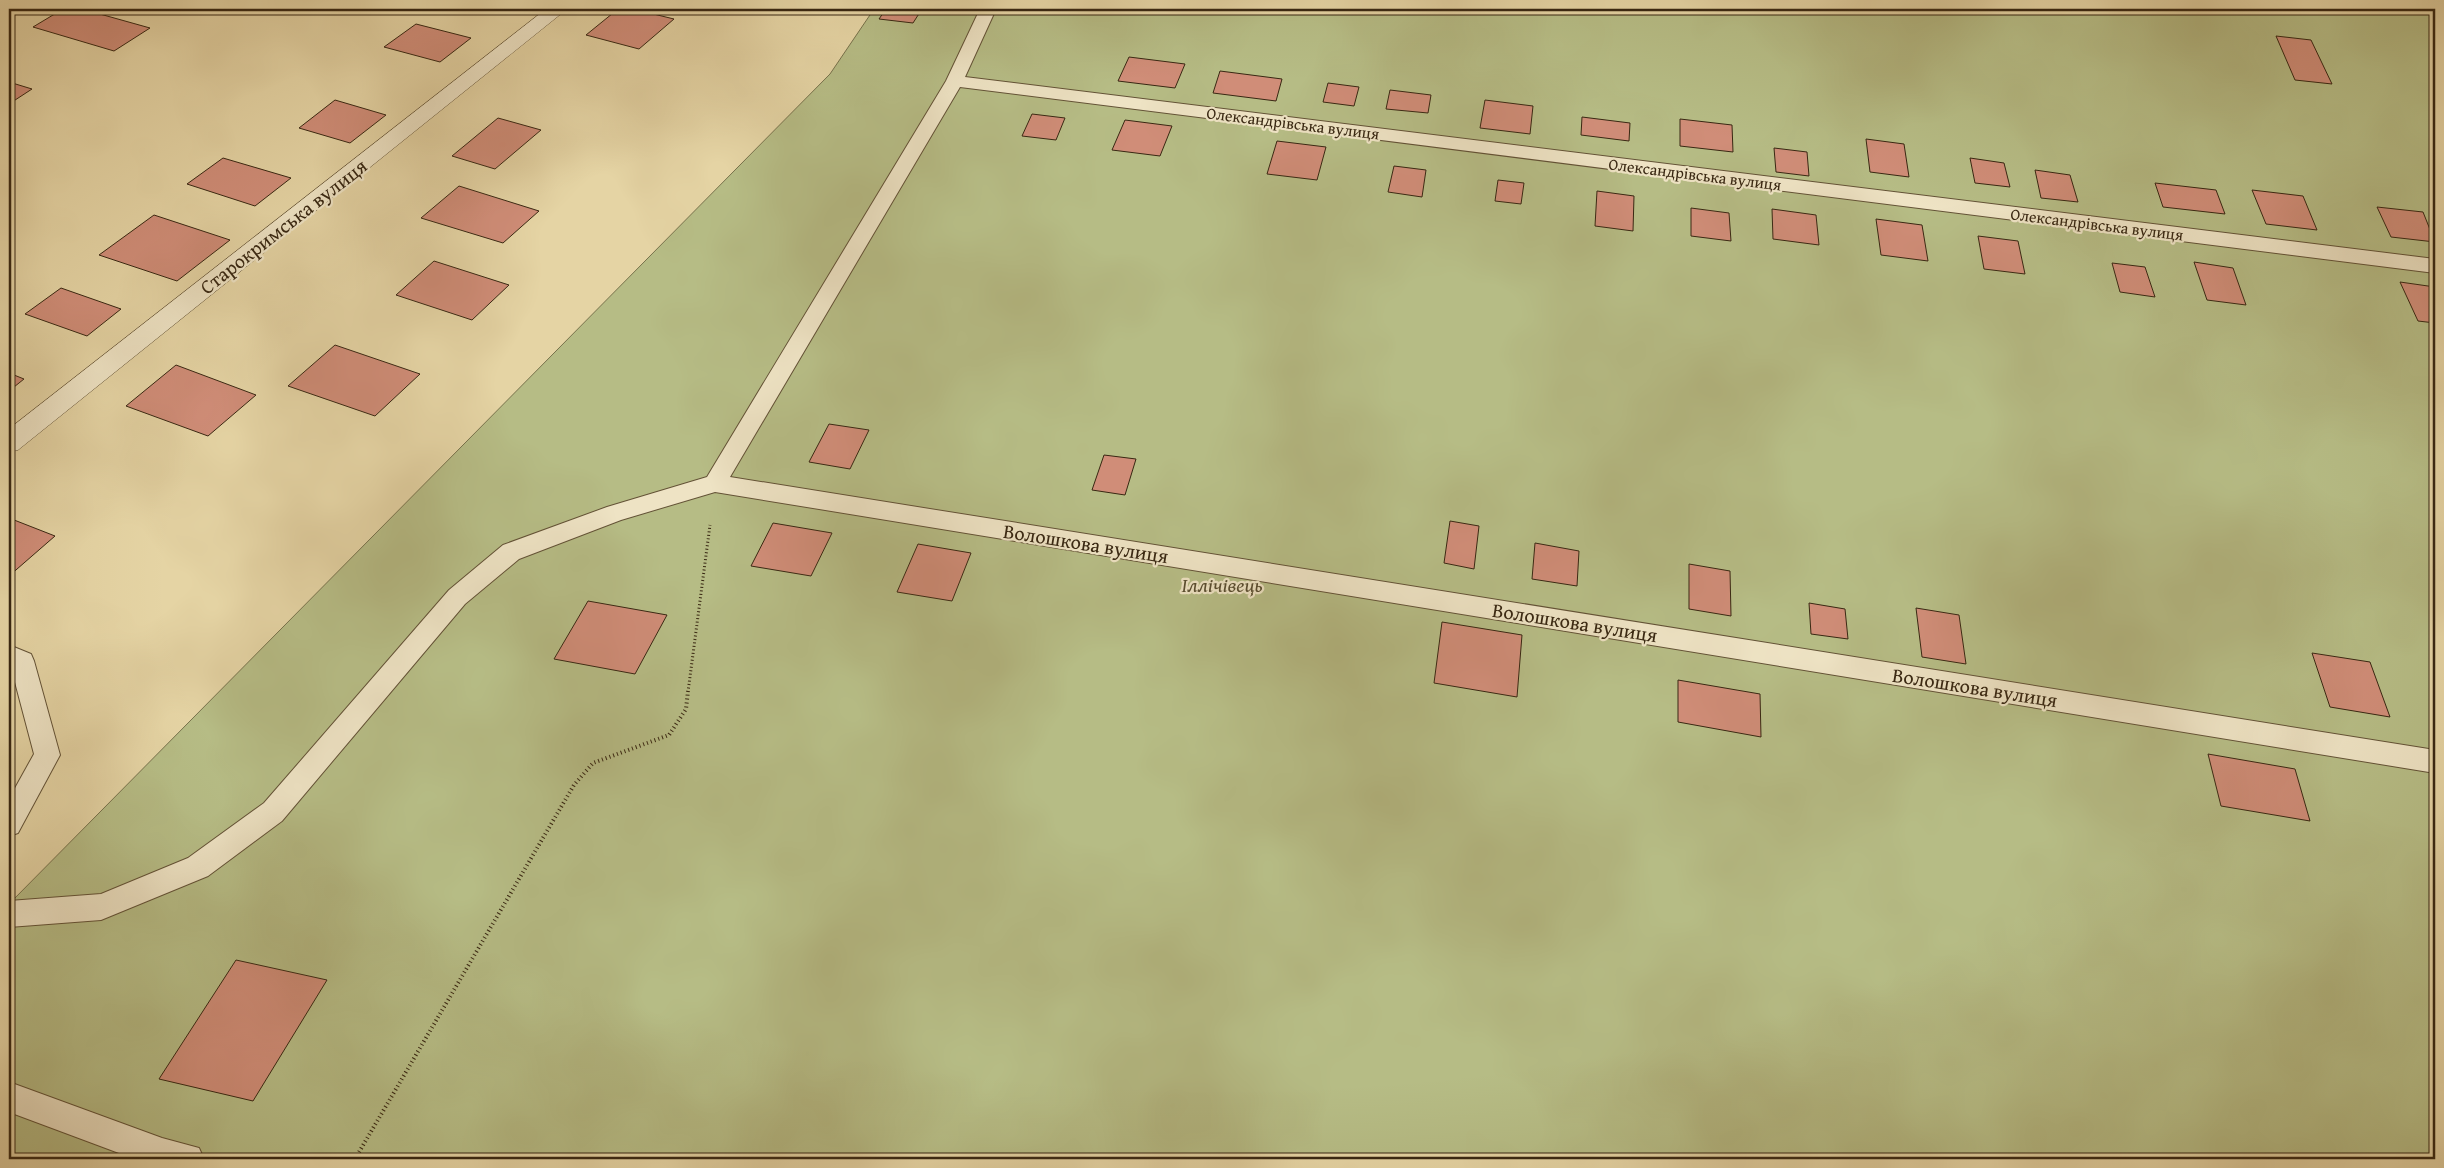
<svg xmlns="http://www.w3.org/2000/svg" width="2444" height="1168" font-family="'Gentium Book Plus',serif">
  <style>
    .green { fill: #b6bc85; stroke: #77724c }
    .building { fill: #d08d78; stroke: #382712 }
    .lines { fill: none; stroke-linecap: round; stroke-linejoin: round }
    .service-casing { stroke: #635236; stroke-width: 2 }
    .minor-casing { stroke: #635236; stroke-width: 1 }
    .path-far1 { stroke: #382712; stroke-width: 3; stroke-dasharray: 1 2.5; stroke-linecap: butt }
    .path { stroke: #382712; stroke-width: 4; stroke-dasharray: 1 3; stroke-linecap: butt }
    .service { fill: #eee3c4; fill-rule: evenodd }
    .minor { fill: #eee3c4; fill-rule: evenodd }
    .labels { text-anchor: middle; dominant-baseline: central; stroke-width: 4.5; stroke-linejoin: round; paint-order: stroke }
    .far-street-label { font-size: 16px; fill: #382712; stroke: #eee3c4 }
    .street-label { font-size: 20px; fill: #382712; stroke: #eee3c4 }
    .park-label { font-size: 20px; font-style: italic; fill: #584c2f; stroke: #eee3c4 }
  </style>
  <rect width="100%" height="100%" fill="#e5d4a4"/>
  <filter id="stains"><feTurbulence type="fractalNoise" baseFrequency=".004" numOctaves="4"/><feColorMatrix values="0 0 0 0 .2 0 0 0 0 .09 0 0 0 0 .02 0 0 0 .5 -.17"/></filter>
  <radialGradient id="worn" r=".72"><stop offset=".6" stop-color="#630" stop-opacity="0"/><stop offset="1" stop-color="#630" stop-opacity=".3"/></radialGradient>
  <!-- green -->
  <path class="green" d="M874,9H2435V1159H9V904L830,74Z"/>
  <!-- building -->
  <g class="building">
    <path d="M63,9H82L150,28L114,51L33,27Z"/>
    <path d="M618,9H633L674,19L639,49L586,35Z"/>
    <path d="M886,9H922L913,23L879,19Z"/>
    <path d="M416,24L471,38L440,62L384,47Z"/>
    <path d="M2276,36L2311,40L2332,84L2295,80Z"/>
    <path d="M1129,57L1185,64L1175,88L1118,81Z"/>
    <path d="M1220,71L1282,79L1276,101L1213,93Z"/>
    <path d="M9,82L32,89L9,104Z"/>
    <path d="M1328,83L1359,87L1354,106L1323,102Z"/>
    <path d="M1390,90L1431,95L1428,113L1386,109Z"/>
    <path d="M335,100L386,115L350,143L299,128Z"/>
    <path d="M1485,100L1533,106L1530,134L1480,128Z"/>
    <path d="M1032,114L1065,118L1056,140L1022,136Z"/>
    <path d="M1582,117L1630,123L1629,141L1581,135Z"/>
    <path d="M498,118L541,130L495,169L452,156Z"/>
    <path d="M1680,119L1732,125L1733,152L1680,146Z"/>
    <path d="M1125,120L1172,126L1160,156L1112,150Z"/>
    <path d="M1866,139L1904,144L1909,177L1870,172Z"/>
    <path d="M1277,141L1326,147L1317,180L1267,174Z"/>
    <path d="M1774,148L1807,152L1809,176L1776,172Z"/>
    <path d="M223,158L291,178L255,206L187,184Z"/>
    <path d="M1970,158L2004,163L2010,187L1975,183Z"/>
    <path d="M1394,166L1426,170L1422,197L1388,192Z"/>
    <path d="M2035,170L2070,175L2078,202L2041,198Z"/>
    <path d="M1498,180L1524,183L1521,204L1495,201Z"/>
    <path d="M2155,183L2216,190L2225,214L2163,207Z"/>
    <path d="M459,186L539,211L503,243L421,218Z"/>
    <path d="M2252,190L2303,196L2317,230L2266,224Z"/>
    <path d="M1597,191L1634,196L1633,231L1595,226Z"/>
    <path d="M2377,207L2423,212L2435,242L2391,237Z"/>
    <path d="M1691,208L1729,213L1731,241L1691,236Z"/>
    <path d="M1772,209L1816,215L1819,245L1773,239Z"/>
    <path d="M154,215L230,240L177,281L99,255Z"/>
    <path d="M1876,219L1922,225L1928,261L1881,255Z"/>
    <path d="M1978,236L2018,241L2025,274L1984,269Z"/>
    <path d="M434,261L509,285L472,320L396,295Z"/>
    <path d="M2194,262L2233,268L2246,305L2207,300Z"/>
    <path d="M2112,263L2145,267L2155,297L2120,292Z"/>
    <path d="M2400,282L2435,287V323L2418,321Z"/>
    <path d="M61,288L121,309L87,336L25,314Z"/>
    <path d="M335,345L420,374L375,416L288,386Z"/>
    <path d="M176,365L256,395L208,436L126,406Z"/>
    <path d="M9,373L24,379L9,391Z"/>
    <path d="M829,424L869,430L850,469L809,462Z"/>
    <path d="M1104,455L1136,459L1125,495L1092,490Z"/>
    <path d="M9,518L55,536L9,576Z"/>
    <path d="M1450,521L1479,526L1474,569L1444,563Z"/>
    <path d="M773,523L832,533L811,576L751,566Z"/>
    <path d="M1535,543L1579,551L1577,586L1532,579Z"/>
    <path d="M918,544L971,553L952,601L897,592Z"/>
    <path d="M1689,564L1730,571L1731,616L1689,609Z"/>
    <path d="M588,601L667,615L635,674L554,659Z"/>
    <path d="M1809,603L1845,609L1848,639L1811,634Z"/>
    <path d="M1916,608L1959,615L1966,664L1922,657Z"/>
    <path d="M1442,622L1522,635L1517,697L1434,683Z"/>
    <path d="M2312,653L2370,662L2390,717L2330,707Z"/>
    <path d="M1678,680L1760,694L1761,737L1678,722Z"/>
    <path d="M2208,754L2295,769L2310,821L2221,806Z"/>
    <path d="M236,960L327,980L253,1101L159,1079Z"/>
  </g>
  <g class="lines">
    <!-- service casing -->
    <g class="service-casing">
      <g id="service">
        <path d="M980,9H996L965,77L2435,259V273L960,87L730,477L2435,750V773L715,492L621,520L519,559L465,604L282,821L208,876L101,920L9,927V901L101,894L188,858L264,803L449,590L503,545L607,507L707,477L946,81Z"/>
        <path d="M9,645L31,654L34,661L60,755L18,833L9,836V799L34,754L11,667L9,666Z"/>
        <path d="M9,1082L162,1138L199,1148L204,1159H135L9,1112Z"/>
      </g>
    </g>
    <!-- minor casing -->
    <g class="minor-casing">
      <path id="minor" d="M546,9H567L18,450L9,452V429Z"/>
    </g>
    <!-- path-far1 -->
    <path class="path-far1" d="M688,692L710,525"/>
    <!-- path -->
    <path class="path" d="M355,1159L574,785L593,763L669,735L686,709L688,691"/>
    <!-- service -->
    <use href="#service" class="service"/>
    <!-- minor -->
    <use href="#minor" class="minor"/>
  </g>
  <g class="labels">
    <!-- far-street labels -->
    <g class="far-street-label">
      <text transform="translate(1293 123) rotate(7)">Олександрівська вулиця</text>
      <text transform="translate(1695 174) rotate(7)">Олександрівська вулиця</text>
      <text transform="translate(2097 224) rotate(7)">Олександрівська вулиця</text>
    </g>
    <!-- street labels -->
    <g class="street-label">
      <text transform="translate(283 226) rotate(-38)">Старокримська вулиця</text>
      <text transform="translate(1086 543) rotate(9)">Волошкова вулиця</text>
      <text transform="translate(1575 622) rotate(9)">Волошкова вулиця</text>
      <text transform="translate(1975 687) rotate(9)">Волошкова вулиця</text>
    </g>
    <!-- park labels -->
    <g class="park-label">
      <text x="1222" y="584">Іллічівець</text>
    </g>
  </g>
  <!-- margin -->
  <rect width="2444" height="1168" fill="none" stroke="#e5d4a4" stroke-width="30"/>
  <rect x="10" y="10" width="2424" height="1148" fill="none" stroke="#382712" stroke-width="2.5"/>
  <rect x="15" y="15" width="2414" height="1138" fill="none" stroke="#382712"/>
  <rect width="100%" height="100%" filter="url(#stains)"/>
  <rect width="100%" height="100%" fill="url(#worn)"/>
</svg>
